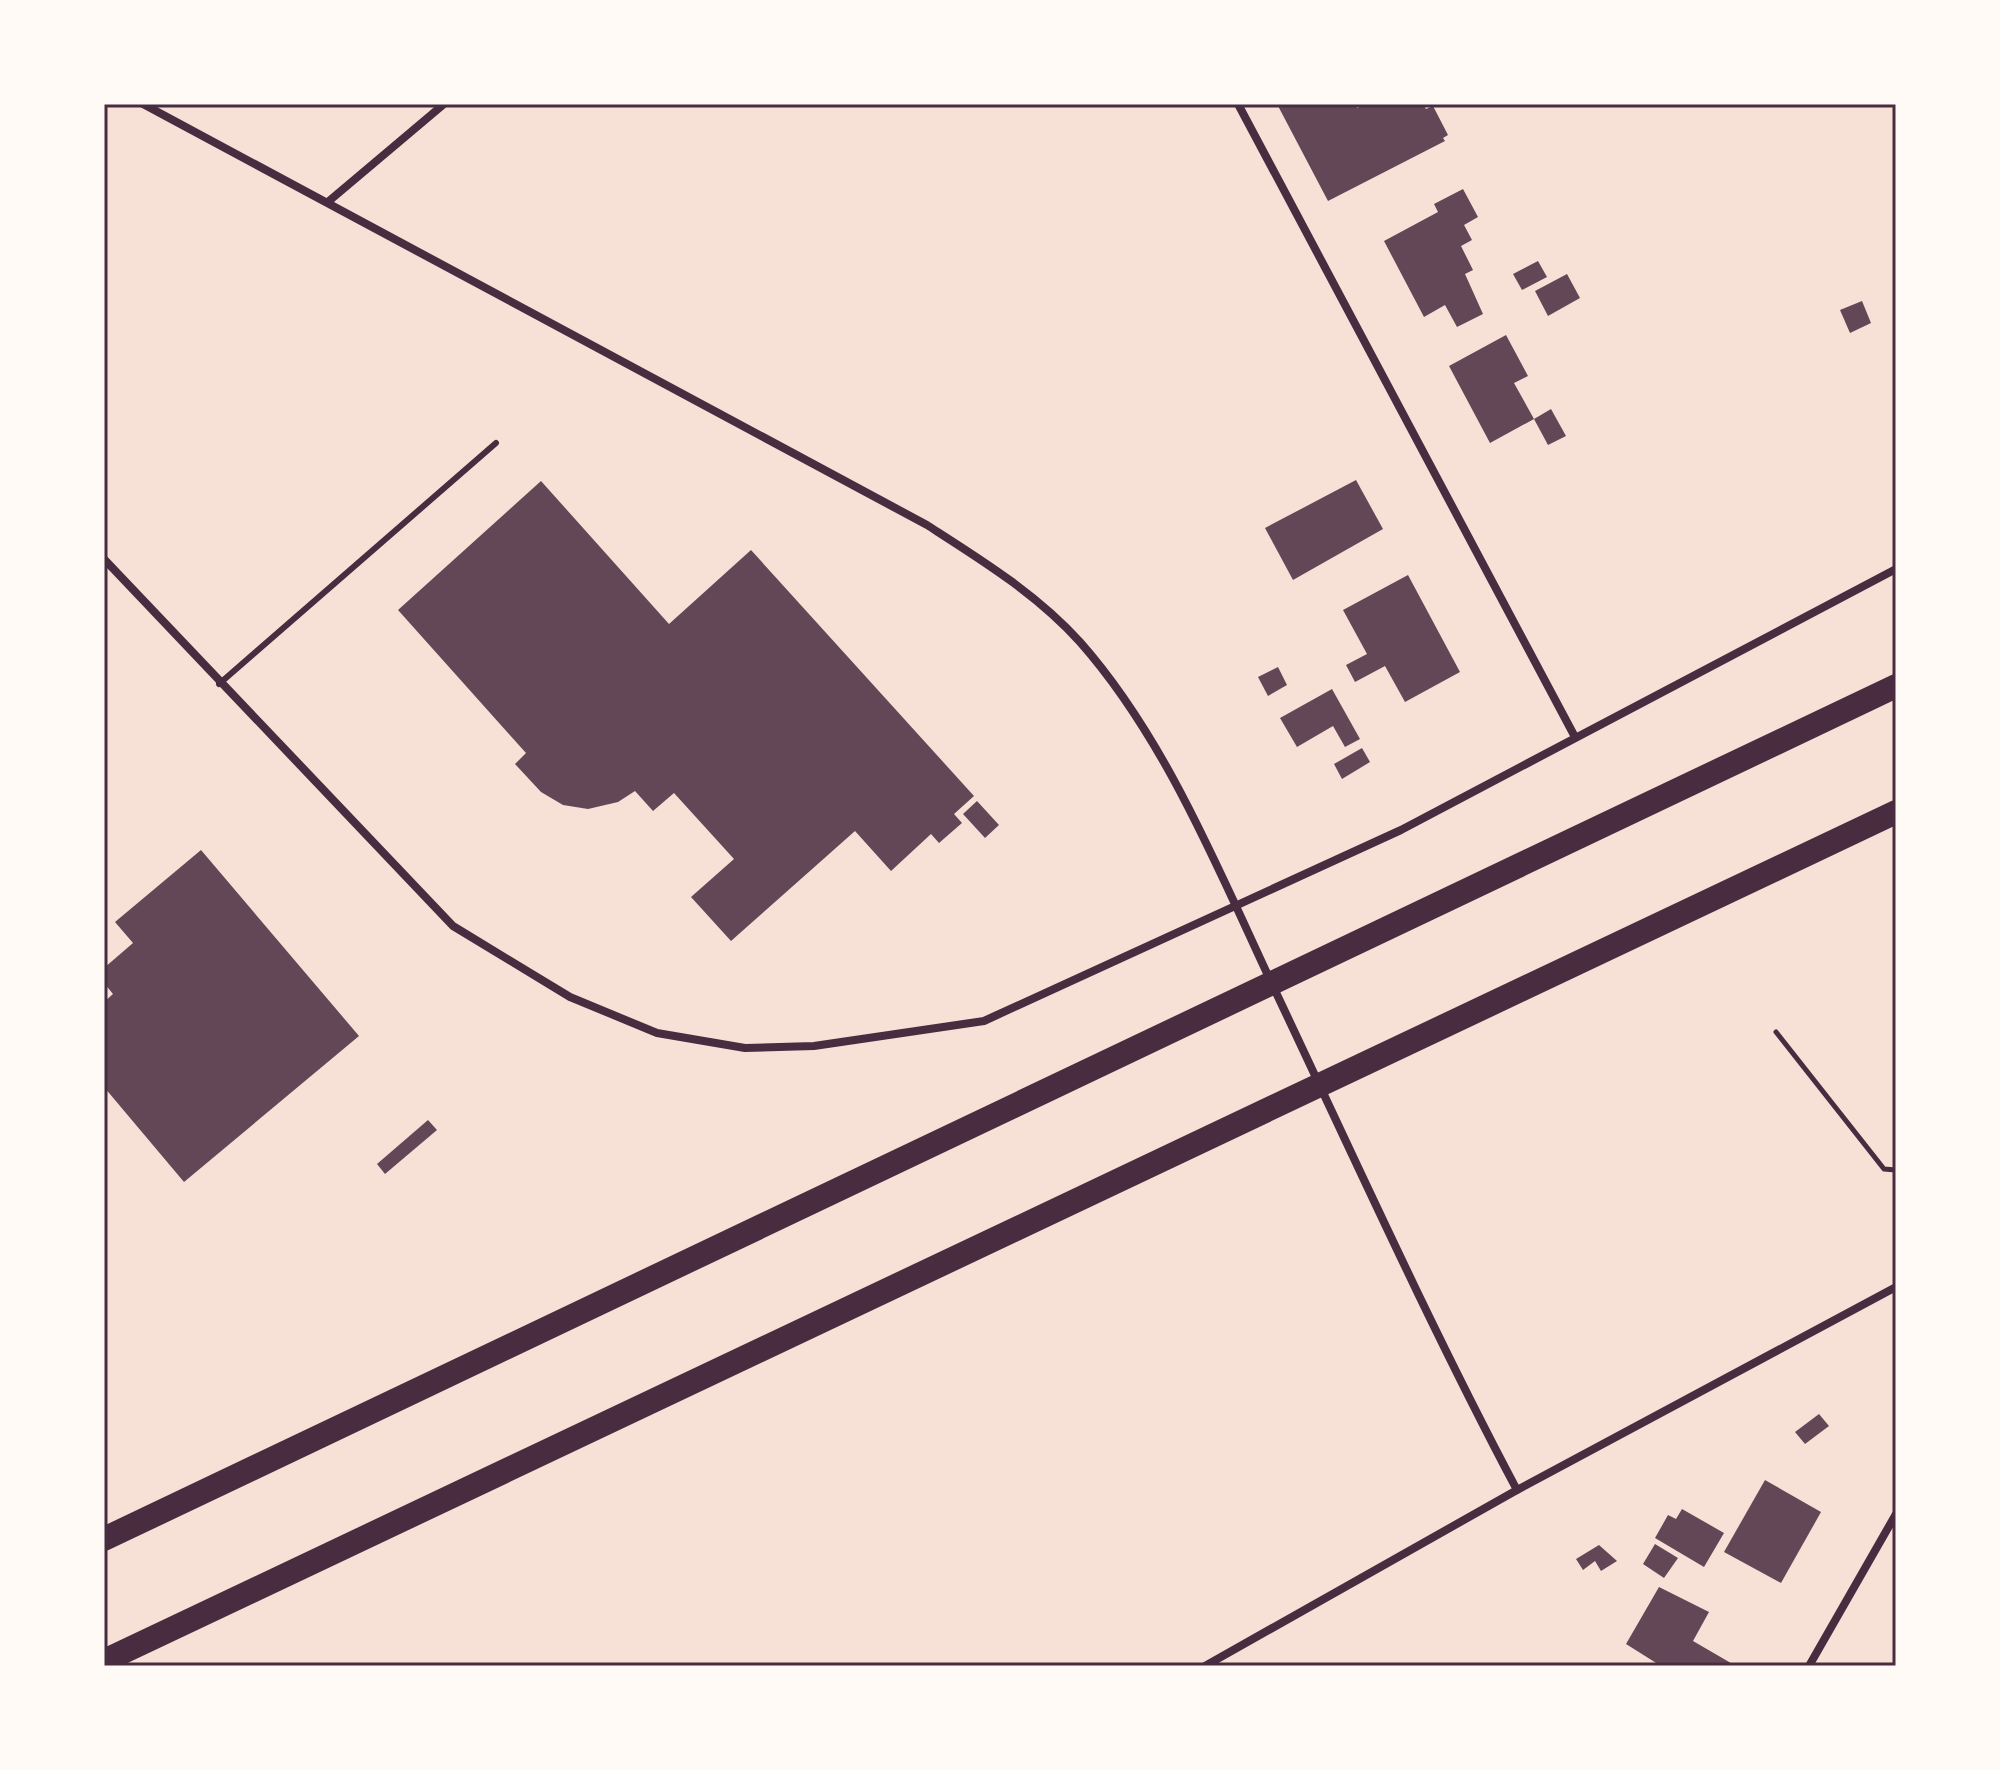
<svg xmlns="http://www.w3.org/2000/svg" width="2000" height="1770" font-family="'Archivo Narrow',sans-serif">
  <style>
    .building { fill: #644757 }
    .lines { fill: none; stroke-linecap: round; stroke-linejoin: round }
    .path { stroke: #4a2c40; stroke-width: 5 }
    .service { stroke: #4a2c40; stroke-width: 6 }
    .minor { stroke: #4a2c40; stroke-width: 8 }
    .motorway { stroke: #4a2c40; stroke-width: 24 }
    .neatline { fill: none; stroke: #4a2c40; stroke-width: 3 }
  </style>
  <rect width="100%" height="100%" fill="#f7e1d7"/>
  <!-- building -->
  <g class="building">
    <path d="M1277,104H1355L1357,108L1366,104H1423L1426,109L1433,106L1448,135L1443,138L1445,141L1328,201Z"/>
    <path d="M1463,189L1478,217L1464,225L1472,240L1461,246L1473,270L1465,274L1483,314L1457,327L1445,305L1424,317L1384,241L1438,212L1434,204Z"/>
    <path d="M1538,261L1547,277L1522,290L1513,274Z"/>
    <path d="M1567,274L1580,298L1548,316L1535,291Z"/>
    <path d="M1862,301L1871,323L1850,333L1840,310Z"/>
    <path d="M1506,335L1528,376L1514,383L1534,419L1490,443L1449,366Z"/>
    <path d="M1551,409L1566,436L1548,445L1534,419Z"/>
    <path d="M1356,480L1383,529L1293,580L1265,528Z"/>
    <path d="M541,481L669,624L751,550L974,796L954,814L962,823L939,843L931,834L891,871L855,831L731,941L691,897L734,859L674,793L653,811L635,791L618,802L588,809L563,805L541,792L515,764L526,753L398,610Z"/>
    <path d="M1408,575L1460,672L1405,702L1385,666L1355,682L1346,665L1367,654L1343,610Z"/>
    <path d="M1278,667L1287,685L1268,696L1258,677Z"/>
    <path d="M1332,689L1360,739L1345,747L1333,726L1297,747L1280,718Z"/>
    <path d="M1362,748L1370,762L1342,779L1334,764Z"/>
    <path d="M977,801L999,825L985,838L963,814Z"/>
    <path d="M201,850L359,1036L184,1182L104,1087V1002L113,994L104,983V968L133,943L115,922Z"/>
    <path d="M428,1120L437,1130L385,1174L377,1164Z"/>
    <path d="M1819,1414L1829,1426L1805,1444L1795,1432Z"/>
    <path d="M1765,1480L1821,1512L1781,1583L1724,1552Z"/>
    <path d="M1682,1509L1724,1533L1704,1567L1655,1538L1668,1515L1676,1519Z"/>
    <path d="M1655,1544L1678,1558L1664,1578L1643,1564Z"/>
    <path d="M1599,1545L1617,1561L1601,1571L1595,1561L1583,1570L1576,1559Z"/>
    <path d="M1659,1587L1709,1612L1693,1641L1736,1666H1661L1626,1644Z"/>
  </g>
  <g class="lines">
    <!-- path -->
    <path class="path" d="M1776,1032L1884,1169L1896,1170"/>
    <!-- service -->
    <path class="service" d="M219,684L496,443"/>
    <!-- minor -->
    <g class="minor">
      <path d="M143,104L927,525C980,559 1037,594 1080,642C1165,738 1218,869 1272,984C1352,1153 1429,1324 1517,1490"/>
      <path d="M1238,104L1575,737"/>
      <path d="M329,201L444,104"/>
      <path d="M104,559L453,926L570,997L657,1033L745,1048L814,1046L984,1021L1401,830L1896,569"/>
      <path d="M1205,1666L1517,1490L1896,1287"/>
      <path d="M1809,1666L1896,1514"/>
    </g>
    <!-- motorway -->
    <g class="motorway">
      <path d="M104,1539L1896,686"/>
      <path d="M104,1661L1896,812"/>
    </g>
  </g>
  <!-- border -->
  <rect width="2000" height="1770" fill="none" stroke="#fffaf5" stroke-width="212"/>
  <rect x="106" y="106" width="1788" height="1558" class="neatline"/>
</svg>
